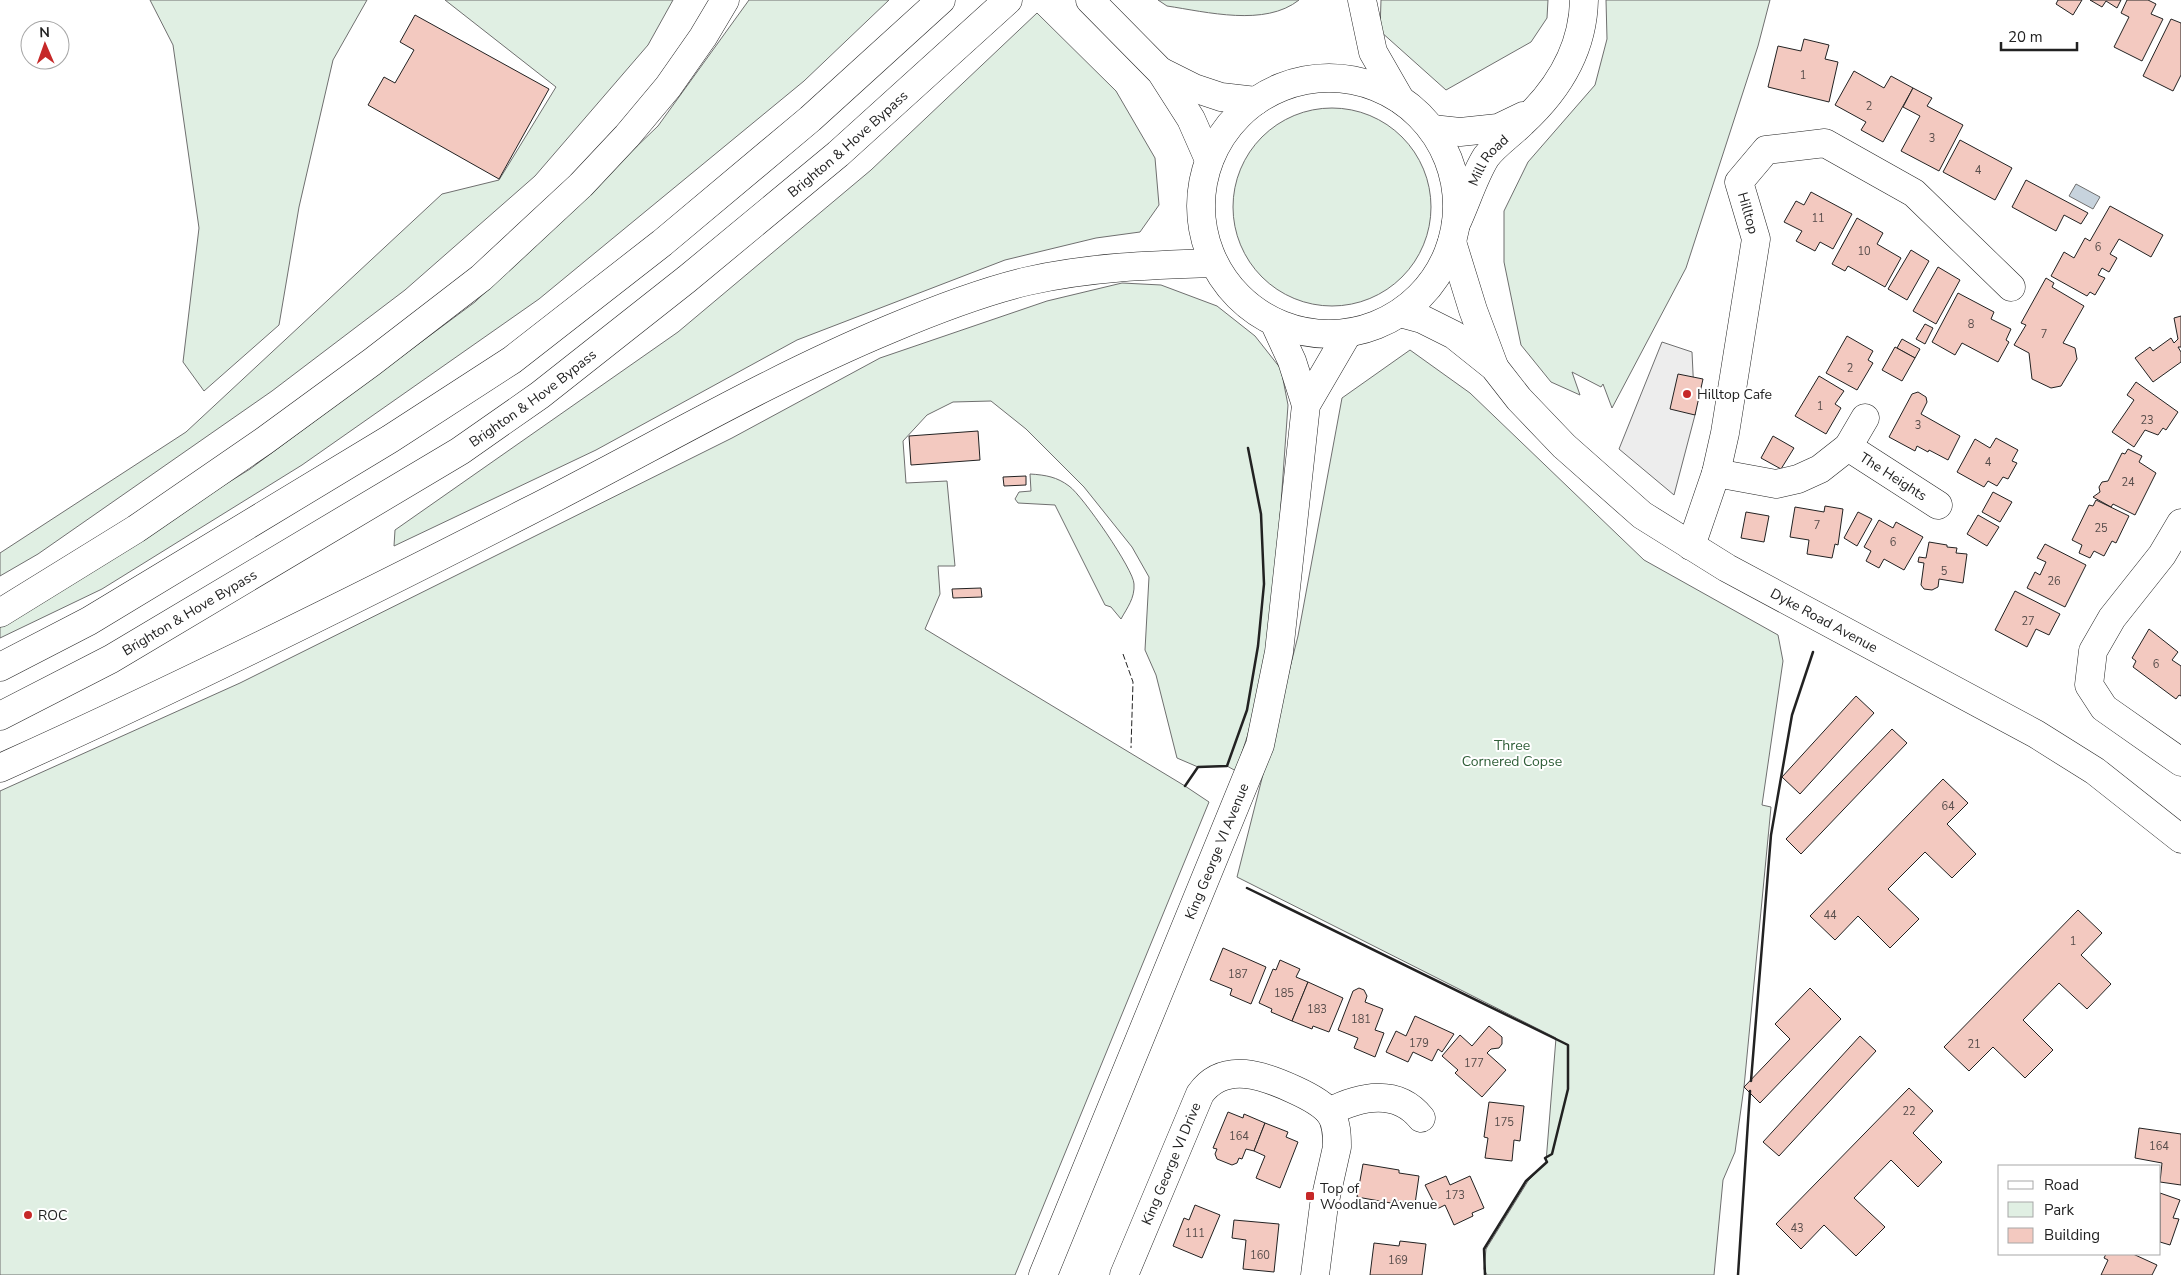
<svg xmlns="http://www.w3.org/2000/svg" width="2181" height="1275" font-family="'Nunito Sans',sans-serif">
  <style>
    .green { fill: #e0efe3; stroke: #6f6f6f }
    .parking { fill: #ededed; stroke: #6f6f6f }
    .water { fill: #c7d3dd; stroke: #6f6f6f }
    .building { fill: #f3c9c0; stroke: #222 }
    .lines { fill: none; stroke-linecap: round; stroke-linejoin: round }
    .minor-casing { stroke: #222; stroke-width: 29 }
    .major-casing { stroke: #222; stroke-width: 29 }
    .highway-casing { stroke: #222; stroke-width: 29 }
    .minor { stroke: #fff; stroke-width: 28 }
    .major { stroke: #fff; stroke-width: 28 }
    .highway { stroke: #fff; stroke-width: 28 }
    .fence { stroke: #222; stroke-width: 1; stroke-dasharray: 6 2.5; stroke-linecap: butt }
    .wall { stroke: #222; stroke-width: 2.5 }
    .poi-dot { fill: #c62828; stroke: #fff; stroke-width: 2 }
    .labels { text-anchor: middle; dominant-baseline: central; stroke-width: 4; stroke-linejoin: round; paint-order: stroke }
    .number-label { font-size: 11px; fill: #564c4a }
    .street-label { font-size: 14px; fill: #222; stroke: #fff }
    .poi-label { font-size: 14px; fill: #222; stroke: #fff; text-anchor: start }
    .park-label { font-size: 14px; fill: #2f5e38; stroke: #fff }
  </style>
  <rect width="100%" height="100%" fill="#fff"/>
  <!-- green -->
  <g class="green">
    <path d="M150,0H367L333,60L299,207L279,325L204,391L183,362L199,228L173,45Z"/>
    <path d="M445,0H673L648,45L535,176L405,290L272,391L38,554L0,576V553L186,432L442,194L499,180L556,87Z"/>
    <path d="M749,0H889L804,81L539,299L302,465L102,589L0,638V625L250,469L475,302L658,126Z"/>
    <path d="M1158,0H1299C1265,27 1207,12 1167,6Z"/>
    <path d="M1381,0H1548L1547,18L1531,42L1446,90L1380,31Z"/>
    <path d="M1606,0H1770L1758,46L1686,268L1612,408L1603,384L1601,387L1572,372L1580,395L1551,382L1521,345L1504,262V211L1528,162L1595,85L1607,39Z"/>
    <path d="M1037,13L1116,91L1155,158L1159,205L1140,232L1096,238L1005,260L797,340L596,450L394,546L395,530L678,332L871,170Z"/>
    <circle cx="1332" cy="207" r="99"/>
    <path d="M1122,283L1161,285L1217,306L1255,336L1281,369L1288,405L1277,560L1264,669L1248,734L1236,771L1227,766L1198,767L1177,758L1156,675L1145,650L1149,577L1132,547L1084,487L1026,429L991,401L953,402L927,415L903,441L906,483L947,481L955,566H938L940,594L925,629L1185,786L1209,802L1015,1275H0V791L240,683L732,438L880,358L1047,301Z"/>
    <path d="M1410,350L1470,393L1644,560L1778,635L1783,661L1762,805L1771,807L1744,1087L1735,1152L1723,1180L1714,1275H1487L1484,1269L1486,1249L1528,1181L1546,1162L1556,1038L1237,877L1298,636L1342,398Z"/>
    <path d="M1030,474C1046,475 1057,477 1069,486C1082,495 1134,570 1134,584C1135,598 1127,608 1121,619L1111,607L1105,605L1055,505L1018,503L1015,499L1019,492L1031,491Z"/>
  </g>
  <!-- parking -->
  <path class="parking" d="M1662,342L1692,352L1695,415L1674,495L1619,449Z"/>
  <!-- water -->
  <path class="water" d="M2076,184L2100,197L2093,209L2069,196Z"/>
  <!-- building -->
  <g class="building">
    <path d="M2058,0H2082L2073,15L2056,4Z"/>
    <path d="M2090,0H2121L2117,8L2106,1L2102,7Z"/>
    <path d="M2127,0H2148L2156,4L2151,14L2163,19L2142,61L2114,47L2129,17L2121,13Z"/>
    <path d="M415,15L549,89L499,179L368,105L384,77L395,83L414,50L400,42Z"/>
    <path d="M2171,19L2181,23V75L2173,91L2143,76Z"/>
    <path d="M1804,39L1829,45L1825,59L1838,62L1829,102L1768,87L1778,46L1801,51Z"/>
    <path d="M1854,71L1884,88L1891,76L1913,88L1883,142L1861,130L1866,122L1835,105Z"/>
    <path d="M1913,88L1932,98L1927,106L1963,125L1939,171L1901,151L1920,116L1903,107Z"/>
    <path d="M1960,140L2012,168L1995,200L1943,172Z"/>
    <path d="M2026,180L2088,213L2081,224L2064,215L2056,231L2012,207Z"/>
    <path d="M1811,192L1852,214L1833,249L1820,242L1815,251L1796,241L1802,231L1784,222L1796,201L1804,205Z"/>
    <path d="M2110,206L2163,235L2151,257L2119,239L2110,254L2117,258L2109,272L2102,268L2098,275L2105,278L2095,295L2090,292L2087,296L2051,276L2064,252L2074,258L2085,238L2090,241Z"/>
    <path d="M1857,218L1883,233L1877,244L1901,258L1885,287L1848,266L1845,271L1832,264Z"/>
    <path d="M1911,250L1929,261L1907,300L1888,289Z"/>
    <path d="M1938,267L1960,280L1936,324L1913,311Z"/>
    <path d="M2046,278L2054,283L2052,287L2084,306L2063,343L2075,348L2077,359L2061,386L2051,388L2032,379L2029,353L2014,345L2026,325L2021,323Z"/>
    <path d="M1958,293L1994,312L1991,319L2011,329L2006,340L2009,342L1998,362L1962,343L1955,355L1932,342Z"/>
    <path d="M2181,316V347H2178L2181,352V362L2153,382L2135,358L2150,347L2153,351L2171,338L2174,343L2178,339L2174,318Z"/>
    <path d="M1925,324L1933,328L1925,344L1916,339Z"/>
    <path d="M1847,336L1873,351L1868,360L1873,363L1857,390L1826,373Z"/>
    <path d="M1902,339L1920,349L1915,358L1897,348Z"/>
    <path d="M1895,347L1915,358L1902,381L1882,370Z"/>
    <path d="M1678,374L1703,379L1695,415L1670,409Z"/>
    <path d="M1819,376L1844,391L1835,404L1841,408L1826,434L1795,416Z"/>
    <path d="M2136,382L2178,412L2166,430L2163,428L2158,435L2145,430L2134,447L2112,432L2134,400L2127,395Z"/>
    <path d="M1918,392L1926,397L1927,402L1921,414L1960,436L1948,460L1929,450L1928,452L1917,446L1915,451L1889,437L1912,394Z"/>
    <path d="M978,431L980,460L911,465L909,436Z"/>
    <path d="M1773,436L1794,448L1781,469L1761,458Z"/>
    <path d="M1996,438L2018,450L2012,461L2017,463L2008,479L2003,477L1997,486L1988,481L1984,487L1957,472L1975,439L1990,448Z"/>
    <path d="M2128,449L2142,456L2139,462L2156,473L2135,515L2113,504L2111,507L2093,497L2100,492L2099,487L2102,482L2108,481L2122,453L2125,454Z"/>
    <path d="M1026,476V485L1004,486L1003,477Z"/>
    <path d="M1993,492L2012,502L2000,522L1982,512Z"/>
    <path d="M2096,500L2129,516L2116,543L2112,541L2104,556L2094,551L2090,558L2079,553L2082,545L2072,540L2089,505L2093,506Z"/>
    <path d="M1825,506L1843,509L1838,545L1835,544L1832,558L1807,554L1809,540L1790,537L1795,507L1824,512Z"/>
    <path d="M1746,512L1769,516L1764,542L1741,538Z"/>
    <path d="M1858,512L1872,519L1857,546L1844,538Z"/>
    <path d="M1978,515L1999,527L1987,546L1967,534Z"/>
    <path d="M1879,520L1893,528L1896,522L1923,537L1904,570L1884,559L1879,568L1866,561L1871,551L1864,547Z"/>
    <path d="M1929,542L1947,545V547L1957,548L1956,553L1967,554L1963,583L1939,579L1938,587L1932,590L1924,589L1921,585L1924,563L1918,562L1919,557L1926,558Z"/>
    <path d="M2045,544L2086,565L2065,607L2027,588L2035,572L2040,575L2046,562L2037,558Z"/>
    <path d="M981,588L982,597L953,598L952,589Z"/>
    <path d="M2015,591L2060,614L2049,635L2036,629L2027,647L1995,630Z"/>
    <path d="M2149,629L2178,652L2172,660L2181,666V696L2179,695L2176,699L2133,667L2136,661L2132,658Z"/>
    <path d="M1856,696L1874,713L1800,794L1782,777Z"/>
    <path d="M1892,729L1907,743L1801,854L1786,839Z"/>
    <path d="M1943,779L1968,803L1947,824L1976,854L1952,878L1925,852L1888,889L1919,919L1890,948L1858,916L1835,940L1810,916Z"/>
    <path d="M2078,910L2102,933L2081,955L2111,984L2087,1009L2059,983L2023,1020L2053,1050L2025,1078L1993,1047L1969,1071L1944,1047Z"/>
    <path d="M1223,948L1266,967L1251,1004L1230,995L1232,989L1210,980Z"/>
    <path d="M1280,960L1300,969L1296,977L1308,982L1292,1021L1271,1012L1272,1009L1259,1003L1273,969L1276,970Z"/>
    <path d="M1308,982L1343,998L1329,1032L1313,1026L1312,1029L1292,1021Z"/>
    <path d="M1359,988L1364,990L1367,996L1365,1002L1383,1009L1375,1030L1384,1033L1375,1057L1354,1048L1358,1038L1338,1030L1353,991Z"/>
    <path d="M1810,988L1841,1019L1760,1103L1744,1087L1790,1039L1775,1024Z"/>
    <path d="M1415,1016L1454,1034L1442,1052L1438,1049L1432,1061L1413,1052L1408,1062L1386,1052L1396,1031L1406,1036Z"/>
    <path d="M1489,1026L1502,1037V1044L1499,1048L1491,1049L1487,1053L1506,1070L1482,1097L1455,1073L1458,1070L1442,1056L1460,1035L1472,1046Z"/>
    <path d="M1860,1036L1876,1051L1779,1156L1763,1142Z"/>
    <path d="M1909,1088L1933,1111L1913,1133L1942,1162L1918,1187L1891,1160L1854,1198L1885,1227L1856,1256L1824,1225L1801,1249L1776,1224Z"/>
    <path d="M1489,1102L1524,1106L1520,1141L1514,1140L1512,1161L1485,1158L1488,1138L1484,1137Z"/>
    <path d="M1228,1112L1243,1118L1244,1114L1265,1123L1254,1151L1246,1149L1242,1159L1239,1158L1237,1163L1232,1165L1217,1159L1215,1154L1217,1149L1213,1148Z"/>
    <path d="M1265,1123L1288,1132L1286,1137L1298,1142L1280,1188L1256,1178L1265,1156L1254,1151Z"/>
    <path d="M2139,1128L2181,1134V1185L2160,1182L2162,1163L2135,1158Z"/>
    <path d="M1363,1164L1399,1170V1173L1419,1176L1415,1204L1392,1200L1391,1203L1357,1197Z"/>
    <path d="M1446,1176L1450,1185L1470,1176L1484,1208L1472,1213L1473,1216L1454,1225L1445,1205L1437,1209L1425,1185Z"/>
    <path d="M2160,1193L2180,1200L2173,1218L2179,1219L2170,1245L2160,1242Z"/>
    <path d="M1195,1205L1220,1215L1202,1258L1173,1246L1184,1218L1189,1220Z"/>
    <path d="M1234,1220L1279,1224L1274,1272L1243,1269L1246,1240L1232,1238Z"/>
    <path d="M1400,1241L1426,1244L1422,1275H1370L1374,1243L1399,1246Z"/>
    <path d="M2106,1254H2133L2157,1265L2152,1275H2101L2108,1260L2104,1258Z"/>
  </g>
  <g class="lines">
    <!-- minor casing -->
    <g class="minor-casing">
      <g id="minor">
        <path d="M1432,129L1460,132L1498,128L1523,116"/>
        <path id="s1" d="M1456,224C1466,203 1474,176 1486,157C1495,145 1511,134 1522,123C1558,90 1583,49 1584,0"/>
        <path d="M1452,242L1473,310L1494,366"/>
        <path id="s2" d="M1400,313L1422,319L1454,335L1494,367L1519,399L1564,446L1642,515L1727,568L2036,734L2095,771L2181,839"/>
        <path id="s3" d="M1848,447L1938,505"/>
        <path d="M1716,473L1776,484L1798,479L1820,469L1848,447L1865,418"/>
        <path d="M2181,523L2162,555L2112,618L2093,651L2089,685L2104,708L2181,762"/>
        <path d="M1691,546L1716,473L1725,433L1756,239L1739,182L1766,150L1825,143L1914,193L2011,287"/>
        <path d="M1329,1112C1360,1096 1397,1088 1421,1118"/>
        <path id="s4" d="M1124,1275L1200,1094C1224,1060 1265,1076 1295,1090C1306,1095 1322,1103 1330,1113C1337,1123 1337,1136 1337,1147L1324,1205L1315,1275"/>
      </g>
    </g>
    <!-- major casing -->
    <g class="major-casing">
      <g id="major">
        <path d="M1090,0L1161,72L1191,119L1209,160"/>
        <path d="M1162,72L1194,88L1221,97L1256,101"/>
        <circle cx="1329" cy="206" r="128"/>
        <path d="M1274,322L1292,361L1306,405"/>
        <path id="s5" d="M1043,1275L1260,745L1279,652L1306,405L1348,333"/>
      </g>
    </g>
    <!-- highway casing -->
    <g class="highway-casing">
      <g id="highway">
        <path d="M1362,0L1373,52L1400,99"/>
        <path d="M0,613L136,529L264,441L372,362L481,278L581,185L627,136L668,87L703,37L725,0"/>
        <path d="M0,667L89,621L390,439L512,360L662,243L810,119L941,0"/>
        <path id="s6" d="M0,716L111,659L460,451L540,395L687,279L838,154L1008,0"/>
        <path d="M0,768C178,688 353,601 527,512C648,451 765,381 890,329C935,310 981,292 1028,281C1089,267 1151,265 1214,263"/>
      </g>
    </g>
    <!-- minor -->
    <use href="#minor" class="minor"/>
    <!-- major -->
    <use href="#major" class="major"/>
    <!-- highway -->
    <use href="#highway" class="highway"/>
    <!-- fence -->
    <path class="fence" d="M1123,654L1133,682L1131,748"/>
    <!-- wall -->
    <g class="wall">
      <path d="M1185,786L1198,767L1227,766L1247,710L1258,646L1264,584L1261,514L1248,448"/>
      <path d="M1247,888L1568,1045V1089L1552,1154L1545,1158L1547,1162L1526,1181L1484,1249L1485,1275"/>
      <path d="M1751,1081L1771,835L1792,715L1813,652"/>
      <path d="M1738,1275L1750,1091"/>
    </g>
  </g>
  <!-- markers -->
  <g class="poi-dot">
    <circle cx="1687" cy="394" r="5"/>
    <rect x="1305" y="1191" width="10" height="10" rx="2.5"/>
    <circle cx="28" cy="1215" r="5"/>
  </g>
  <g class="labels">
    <!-- number labels -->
    <g class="number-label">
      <text x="1803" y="75">1</text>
      <text x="1869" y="106">2</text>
      <text x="1932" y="138">3</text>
      <text x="1978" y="170">4</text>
      <text x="1818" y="218">11</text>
      <text x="2098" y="247">6</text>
      <text x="1864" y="251">10</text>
      <text x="1971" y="324">8</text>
      <text x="2044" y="334">7</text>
      <text x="1850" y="368">2</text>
      <text x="1820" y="406">1</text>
      <text x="2147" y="420">23</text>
      <text x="1918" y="425">3</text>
      <text x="1988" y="462">4</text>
      <text x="2128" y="482">24</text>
      <text x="1817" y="525">7</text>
      <text x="2101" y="528">25</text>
      <text x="1893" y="542">6</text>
      <text x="1944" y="571">5</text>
      <text x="2054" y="581">26</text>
      <text x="2028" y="621">27</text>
      <text x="2156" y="664">6</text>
      <text x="1948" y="806">64</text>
      <text x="1830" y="915">44</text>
      <text x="2073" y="941">1</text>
      <text x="1238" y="974">187</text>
      <text x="1284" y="993">185</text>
      <text x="1317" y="1009">183</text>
      <text x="1361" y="1019">181</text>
      <text x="1419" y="1043">179</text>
      <text x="1974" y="1044">21</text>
      <text x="1474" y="1063">177</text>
      <text x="1909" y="1111">22</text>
      <text x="1504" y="1122">175</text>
      <text x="1239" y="1136">164</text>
      <text x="2159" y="1146">164</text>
      <text x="1455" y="1195">173</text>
      <text x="1797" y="1228">43</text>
      <text x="1195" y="1233">111</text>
      <text x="1260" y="1255">160</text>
      <text x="1398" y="1260">169</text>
    </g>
    <!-- street labels -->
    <g class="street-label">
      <text stroke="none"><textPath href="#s6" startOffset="1026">Brighton &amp; Hove Bypass</textPath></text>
      <text stroke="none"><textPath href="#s1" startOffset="72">Mill Road</textPath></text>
      <text transform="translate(1748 213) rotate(74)">Hilltop</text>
      <text stroke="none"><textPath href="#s6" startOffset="621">Brighton &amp; Hove Bypass</textPath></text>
      <text stroke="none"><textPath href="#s3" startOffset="54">The Heights</textPath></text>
      <text stroke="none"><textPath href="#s6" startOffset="216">Brighton &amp; Hove Bypass</textPath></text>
      <text stroke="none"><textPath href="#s2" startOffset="530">Dyke Road Avenue</textPath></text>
      <text stroke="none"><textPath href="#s5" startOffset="458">King George VI Avenue</textPath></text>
      <text stroke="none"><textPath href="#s4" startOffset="121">King George VI Drive</textPath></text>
    </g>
    <!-- poi labels -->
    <g class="poi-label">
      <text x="1697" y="394">Hilltop Cafe</text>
      <text x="1320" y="1188">Top of<tspan x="1320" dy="16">Woodland Avenue</tspan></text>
      <text x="38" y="1215">ROC</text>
    </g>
    <!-- park labels -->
    <g class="park-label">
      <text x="1512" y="745">Three<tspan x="1512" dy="16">Cornered Copse</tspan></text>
    </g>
  </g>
  <!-- legend -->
  <rect x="1998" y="1165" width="162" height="90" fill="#ffffff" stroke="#a7a7a7"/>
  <rect x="2008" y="1181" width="25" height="8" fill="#ffffff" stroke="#a7a7a7"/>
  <text x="2044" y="1190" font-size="15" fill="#222222">Road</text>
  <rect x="2008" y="1202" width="25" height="15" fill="#e0efe3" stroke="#a7a7a7"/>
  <text x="2044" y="1215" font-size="15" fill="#222222">Park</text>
  <rect x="2008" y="1228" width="25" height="15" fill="#f3c9c0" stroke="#a7a7a7"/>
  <text x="2044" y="1240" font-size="15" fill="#222222">Building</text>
  <!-- north arrow -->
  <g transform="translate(45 45) rotate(358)"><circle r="24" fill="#ffffff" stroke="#a7a7a7"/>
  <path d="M0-4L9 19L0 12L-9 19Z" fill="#c62828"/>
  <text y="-8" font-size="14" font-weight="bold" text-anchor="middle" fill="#222222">N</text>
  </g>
  <!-- scale -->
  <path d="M2001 42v8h76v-8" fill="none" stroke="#222222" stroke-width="2.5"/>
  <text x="2008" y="42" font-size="15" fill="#222222" stroke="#ffffff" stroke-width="4" paint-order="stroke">20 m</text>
</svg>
